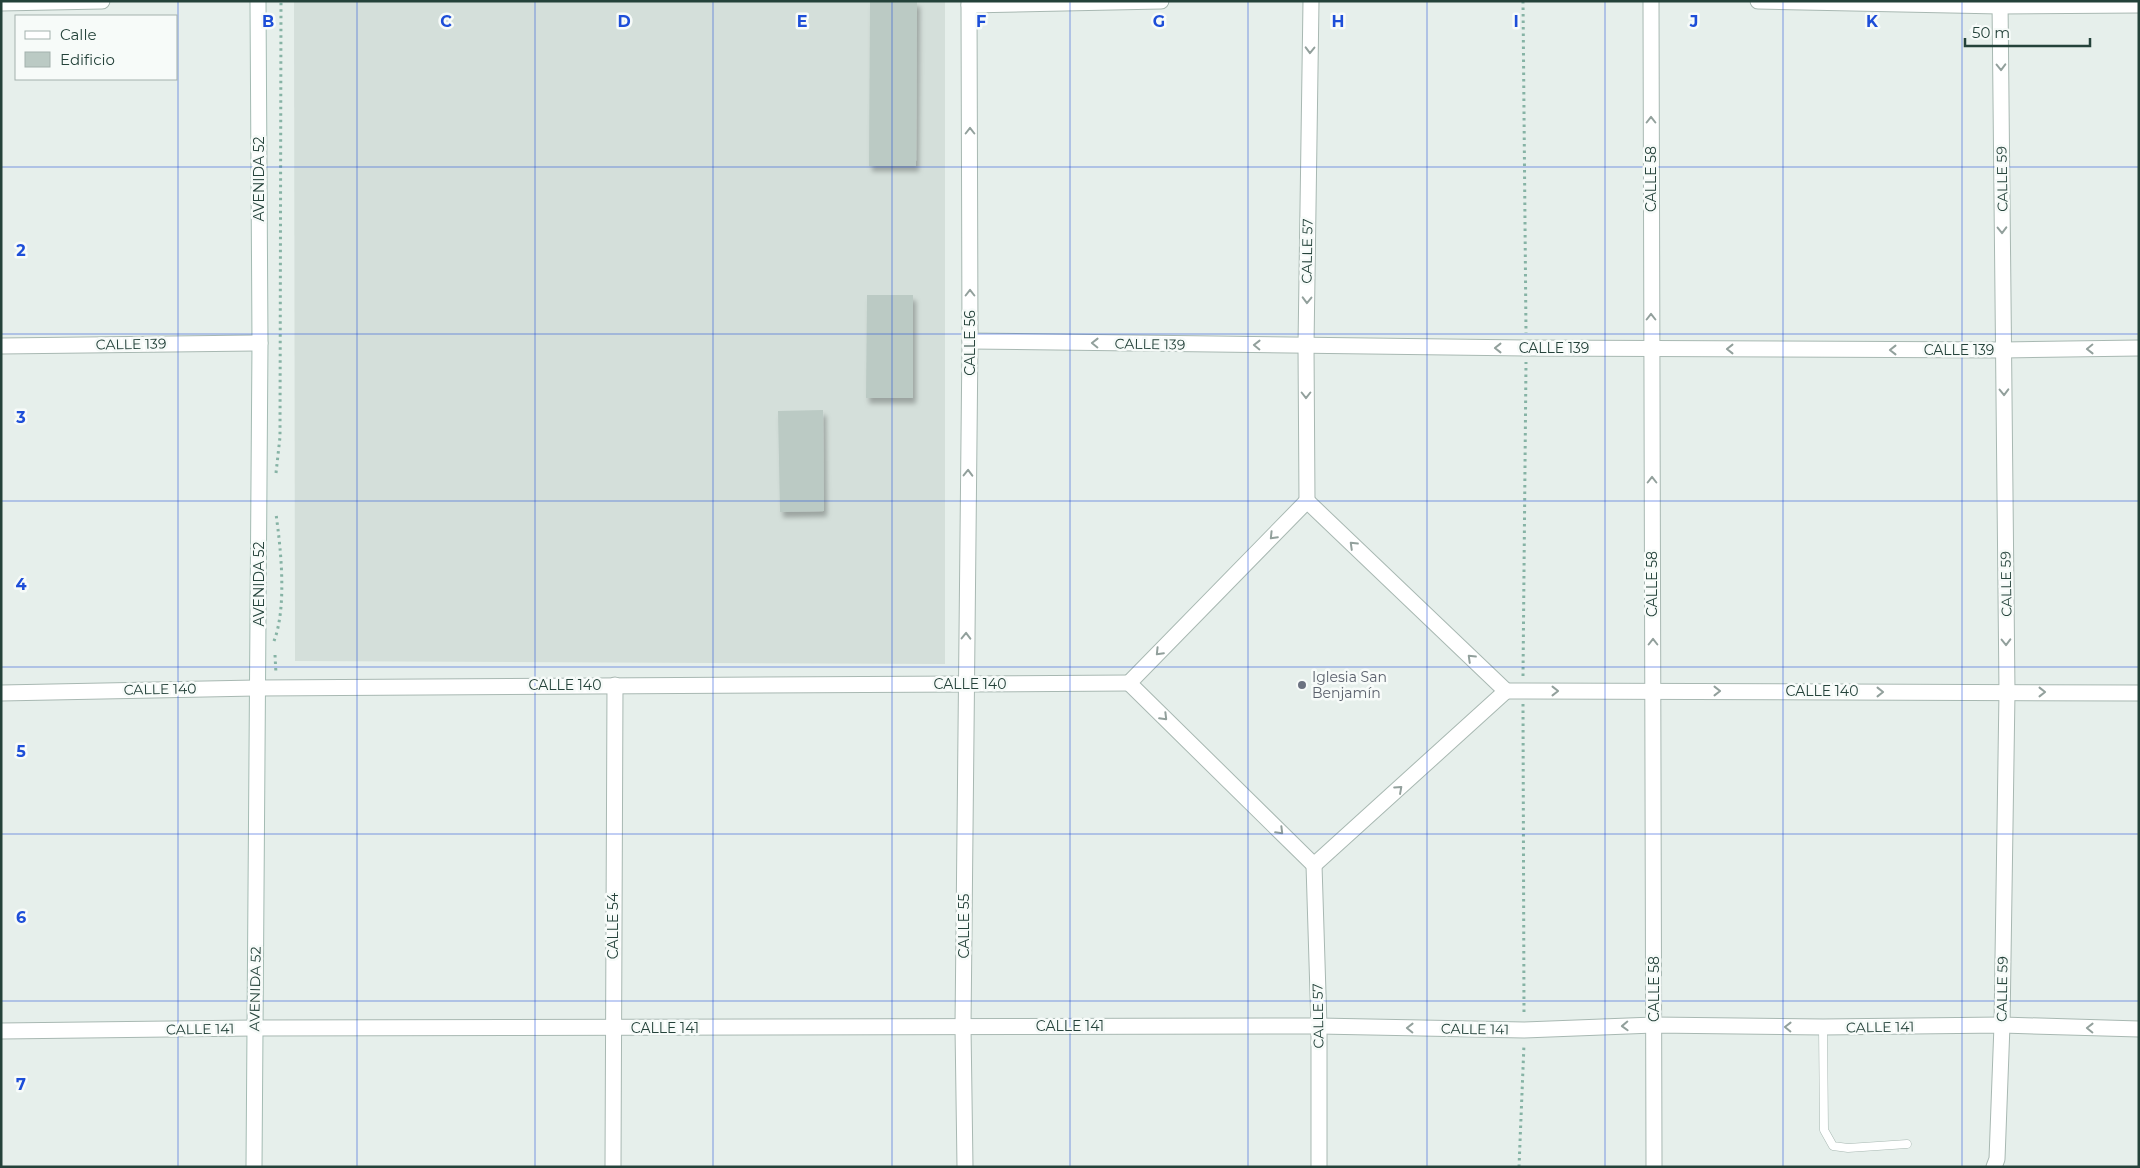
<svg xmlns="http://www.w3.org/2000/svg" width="2140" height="1168" font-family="Montserrat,sans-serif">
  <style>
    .built { fill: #d4dfda }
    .building { fill: #bbcac4; filter: url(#shadow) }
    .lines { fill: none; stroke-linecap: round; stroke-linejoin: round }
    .service-casing { stroke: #a8b8b2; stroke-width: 9 }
    .minor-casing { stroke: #a8b8b2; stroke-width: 17 }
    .secondary-casing { stroke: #a4bbb3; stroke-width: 17 }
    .path { stroke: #86b3a5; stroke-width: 3; stroke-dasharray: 2.5 4; stroke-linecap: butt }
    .service { stroke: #fff; stroke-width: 8 }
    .minor { stroke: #fff; stroke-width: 15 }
    .secondary { stroke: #fff; stroke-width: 15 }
    .oneway { stroke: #92a09c }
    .grid { fill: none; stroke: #1d4ed8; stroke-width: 1; stroke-opacity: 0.55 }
    .worship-dot { fill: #6b7280; stroke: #f7fbf9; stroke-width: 2 }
    .labels { text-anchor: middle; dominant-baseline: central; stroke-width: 5; stroke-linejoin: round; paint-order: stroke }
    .street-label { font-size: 14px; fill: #24423a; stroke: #f7fbf9 }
    .worship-label { font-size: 14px; fill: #5b616d; stroke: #f7fbf9; text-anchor: start }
    .grid-label { font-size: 16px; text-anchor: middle; font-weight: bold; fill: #1d4ed8; stroke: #f7fbf9; stroke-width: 5; stroke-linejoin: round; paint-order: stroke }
  </style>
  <defs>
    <filter id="shadow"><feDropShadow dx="3" dy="5.5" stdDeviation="2.5" flood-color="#0004"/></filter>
  </defs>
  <rect width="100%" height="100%" fill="#e6efeb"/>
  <!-- built -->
  <path class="built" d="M294,1H945V664L295,661Z"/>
  <!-- building -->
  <g class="building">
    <path d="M870,1H917L916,166H869Z"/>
    <path d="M867,295H913V398H866Z"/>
    <path d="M823,410L824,511L780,512L778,411Z"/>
  </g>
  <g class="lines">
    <!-- service casing -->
    <g class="service-casing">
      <path id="service" d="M1823,1027L1824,1130L1833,1146L1848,1148L1907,1144"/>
    </g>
    <!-- minor casing -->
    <g class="minor-casing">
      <g id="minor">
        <path d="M1651,1L1654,1167"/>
        <path d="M1758,1L2000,6L2139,5"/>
        <path d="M1,3L102,1"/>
        <path d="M969,5L1161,1"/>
        <path d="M970,341L1526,348L2003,350L2139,348"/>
        <path d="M1,346L260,343"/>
        <path d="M1307,501L1306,346L1311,1"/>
        <path d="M1307,501L1506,691"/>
        <path d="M1129,683L1314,865L1506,691"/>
        <path d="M1129,683L1307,501"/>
        <path d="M1506,691L2139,693"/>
        <path d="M1,693L258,688L1129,683"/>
        <path d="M1314,865L1319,1026V1167"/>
        <path d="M1,1031L254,1028L1319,1026L1524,1030L1654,1025L1823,1027L2002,1025L2139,1029"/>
        <path d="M613,1167L615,685"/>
        <path d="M965,1167L963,1027L970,341L969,1"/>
        <path d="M1994,1167L1997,1159L2002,1025L2007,692L2000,1"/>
      </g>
    </g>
    <!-- secondary casing -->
    <g class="secondary-casing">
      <path id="secondary" d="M254,1167L260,343L258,1"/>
    </g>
    <!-- path -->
    <g class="path">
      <path d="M1523,1L1526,333"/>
      <path d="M276,473L280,437L281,1"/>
      <path d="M274,641C287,607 281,550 276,514"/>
      <path d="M275,655L276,674"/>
      <path d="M1523,676L1526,362"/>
      <path d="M1523,704L1524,1016"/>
      <path d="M1519,1167L1524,1044"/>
    </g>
    <!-- service -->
    <use href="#service" class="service"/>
    <!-- minor -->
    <use href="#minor" class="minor"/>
    <!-- secondary -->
    <use href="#secondary" class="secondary"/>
  </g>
  <!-- one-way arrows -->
  <defs><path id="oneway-chevron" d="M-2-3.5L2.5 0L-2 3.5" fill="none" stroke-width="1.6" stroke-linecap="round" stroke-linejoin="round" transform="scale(1.25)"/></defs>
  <g class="oneway">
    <use href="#oneway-chevron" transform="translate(1310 50) rotate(91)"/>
    <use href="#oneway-chevron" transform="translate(2001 67) rotate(89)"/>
    <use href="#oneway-chevron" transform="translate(1651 120) rotate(-90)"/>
    <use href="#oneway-chevron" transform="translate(970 131) rotate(-90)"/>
    <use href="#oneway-chevron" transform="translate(2002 230) rotate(89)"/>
    <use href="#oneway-chevron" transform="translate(970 293) rotate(-90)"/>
    <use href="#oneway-chevron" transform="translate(1307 300) rotate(91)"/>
    <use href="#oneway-chevron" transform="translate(1651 317) rotate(-90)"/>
    <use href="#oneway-chevron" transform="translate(1095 343) rotate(-179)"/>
    <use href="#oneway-chevron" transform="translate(1257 345) rotate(-179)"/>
    <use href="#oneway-chevron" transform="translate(1498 348) rotate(-180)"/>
    <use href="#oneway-chevron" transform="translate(1730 349) rotate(-180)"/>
    <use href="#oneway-chevron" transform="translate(2090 349) rotate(179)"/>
    <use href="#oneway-chevron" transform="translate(1893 350) rotate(-180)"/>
    <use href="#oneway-chevron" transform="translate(2004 392) rotate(89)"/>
    <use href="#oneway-chevron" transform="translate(1306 395) rotate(90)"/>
    <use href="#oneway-chevron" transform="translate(968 473) rotate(-89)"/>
    <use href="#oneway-chevron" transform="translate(1652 480) rotate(-90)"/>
    <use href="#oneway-chevron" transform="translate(1273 536) rotate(134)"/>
    <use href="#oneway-chevron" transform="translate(1353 545) rotate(-136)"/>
    <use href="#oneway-chevron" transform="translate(966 636) rotate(-89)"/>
    <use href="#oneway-chevron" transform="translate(1653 642) rotate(-90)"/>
    <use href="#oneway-chevron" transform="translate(2006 642) rotate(89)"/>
    <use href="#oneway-chevron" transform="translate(1159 652) rotate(134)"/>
    <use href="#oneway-chevron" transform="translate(1471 658) rotate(-136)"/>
    <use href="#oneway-chevron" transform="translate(1555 691)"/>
    <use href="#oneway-chevron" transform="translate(1717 691)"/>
    <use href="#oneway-chevron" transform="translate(1880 692)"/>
    <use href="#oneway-chevron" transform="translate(2042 692)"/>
    <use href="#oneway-chevron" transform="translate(1164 717) rotate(45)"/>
    <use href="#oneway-chevron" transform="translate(1399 789) rotate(-42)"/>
    <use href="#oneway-chevron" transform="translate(1280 831) rotate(45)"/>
    <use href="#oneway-chevron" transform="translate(1625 1026) rotate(178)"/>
    <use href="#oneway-chevron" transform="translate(1788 1027) rotate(-179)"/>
    <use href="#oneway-chevron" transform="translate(1410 1028) rotate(-179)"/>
    <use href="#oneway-chevron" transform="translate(2090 1028) rotate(-179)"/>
  </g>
  <!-- grid -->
  <path class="grid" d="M178,1V1167M357,1V1167M535,1V1167M713,1V1167M892,1V1167M1070,1V1167M1248,1V1167M1427,1V1167M1605,1V1167M1783,1V1167M1962,1V1167M1,167H2139M1,334H2139M1,501H2139M1,667H2139M1,834H2139M1,1001H2139"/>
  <!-- markers -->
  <circle class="worship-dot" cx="1302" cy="685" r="5"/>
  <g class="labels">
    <!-- street labels -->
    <g class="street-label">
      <text transform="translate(259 179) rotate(-90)">AVENIDA 52</text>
      <text transform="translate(1651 179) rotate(-90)">CALLE 58</text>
      <text transform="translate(2002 179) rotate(-91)">CALLE 59</text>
      <text transform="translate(1307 251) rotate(-89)">CALLE 57</text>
      <text transform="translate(970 343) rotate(-90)">CALLE 56</text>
      <text transform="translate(131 344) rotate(-1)">CALLE 139</text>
      <text transform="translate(1150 344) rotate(1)">CALLE 139</text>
      <text x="1554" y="348">CALLE 139</text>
      <text x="1959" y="350">CALLE 139</text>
      <text transform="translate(259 584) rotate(-90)">AVENIDA 52</text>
      <text transform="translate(1652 584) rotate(-90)">CALLE 58</text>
      <text transform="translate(2006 584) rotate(-91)">CALLE 59</text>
      <text x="970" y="684">CALLE 140</text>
      <text x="565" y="685">CALLE 140</text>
      <text transform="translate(160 689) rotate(-1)">CALLE 140</text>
      <text x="1822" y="691">CALLE 140</text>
      <text transform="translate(613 926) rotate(-90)">CALLE 54</text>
      <text transform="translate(964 926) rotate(-90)">CALLE 55</text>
      <text transform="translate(255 989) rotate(-89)">AVENIDA 52</text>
      <text transform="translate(1654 989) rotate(-90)">CALLE 58</text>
      <text transform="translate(2002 989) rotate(-89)">CALLE 59</text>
      <text transform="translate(1318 1016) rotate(-91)">CALLE 57</text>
      <text x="1070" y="1026">CALLE 141</text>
      <text transform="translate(1880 1027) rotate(-1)">CALLE 141</text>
      <text x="665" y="1028">CALLE 141</text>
      <text transform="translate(200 1029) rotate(-1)">CALLE 141</text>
      <text transform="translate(1475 1029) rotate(1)">CALLE 141</text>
    </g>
    <!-- worship labels -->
    <g class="worship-label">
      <text x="1312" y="677">Iglesia San<tspan x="1312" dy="16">Benjamín</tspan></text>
    </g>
  </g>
  <g class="grid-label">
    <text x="268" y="27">B</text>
    <text x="446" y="27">C</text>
    <text x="624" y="27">D</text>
    <text x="802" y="27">E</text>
    <text x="981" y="27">F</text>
    <text x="1159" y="27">G</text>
    <text x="1338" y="27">H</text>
    <text x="1516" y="27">I</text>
    <text x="1694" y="27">J</text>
    <text x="1872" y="27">K</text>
    <text x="21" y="256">2</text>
    <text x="21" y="423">3</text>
    <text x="21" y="590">4</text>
    <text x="21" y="757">5</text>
    <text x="21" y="923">6</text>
    <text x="21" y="1090">7</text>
  </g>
  <!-- border -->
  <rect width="2140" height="1168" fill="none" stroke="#24423a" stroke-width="5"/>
  <!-- legend -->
  <rect x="15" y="15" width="162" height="65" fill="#f7fbf9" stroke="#a3b1ad"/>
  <rect x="25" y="31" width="25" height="8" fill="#ffffff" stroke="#a3b1ad"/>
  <text x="60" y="40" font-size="15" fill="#24423a">Calle</text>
  <rect x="25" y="52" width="25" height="15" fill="#bbcac4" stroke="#a3b1ad"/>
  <text x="60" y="65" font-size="15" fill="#24423a">Edificio</text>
  <!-- scale -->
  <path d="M1965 38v8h125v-8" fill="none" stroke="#24423a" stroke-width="2.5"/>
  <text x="1972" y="38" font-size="15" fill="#24423a" stroke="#f7fbf9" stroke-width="4" paint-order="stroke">50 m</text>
</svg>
